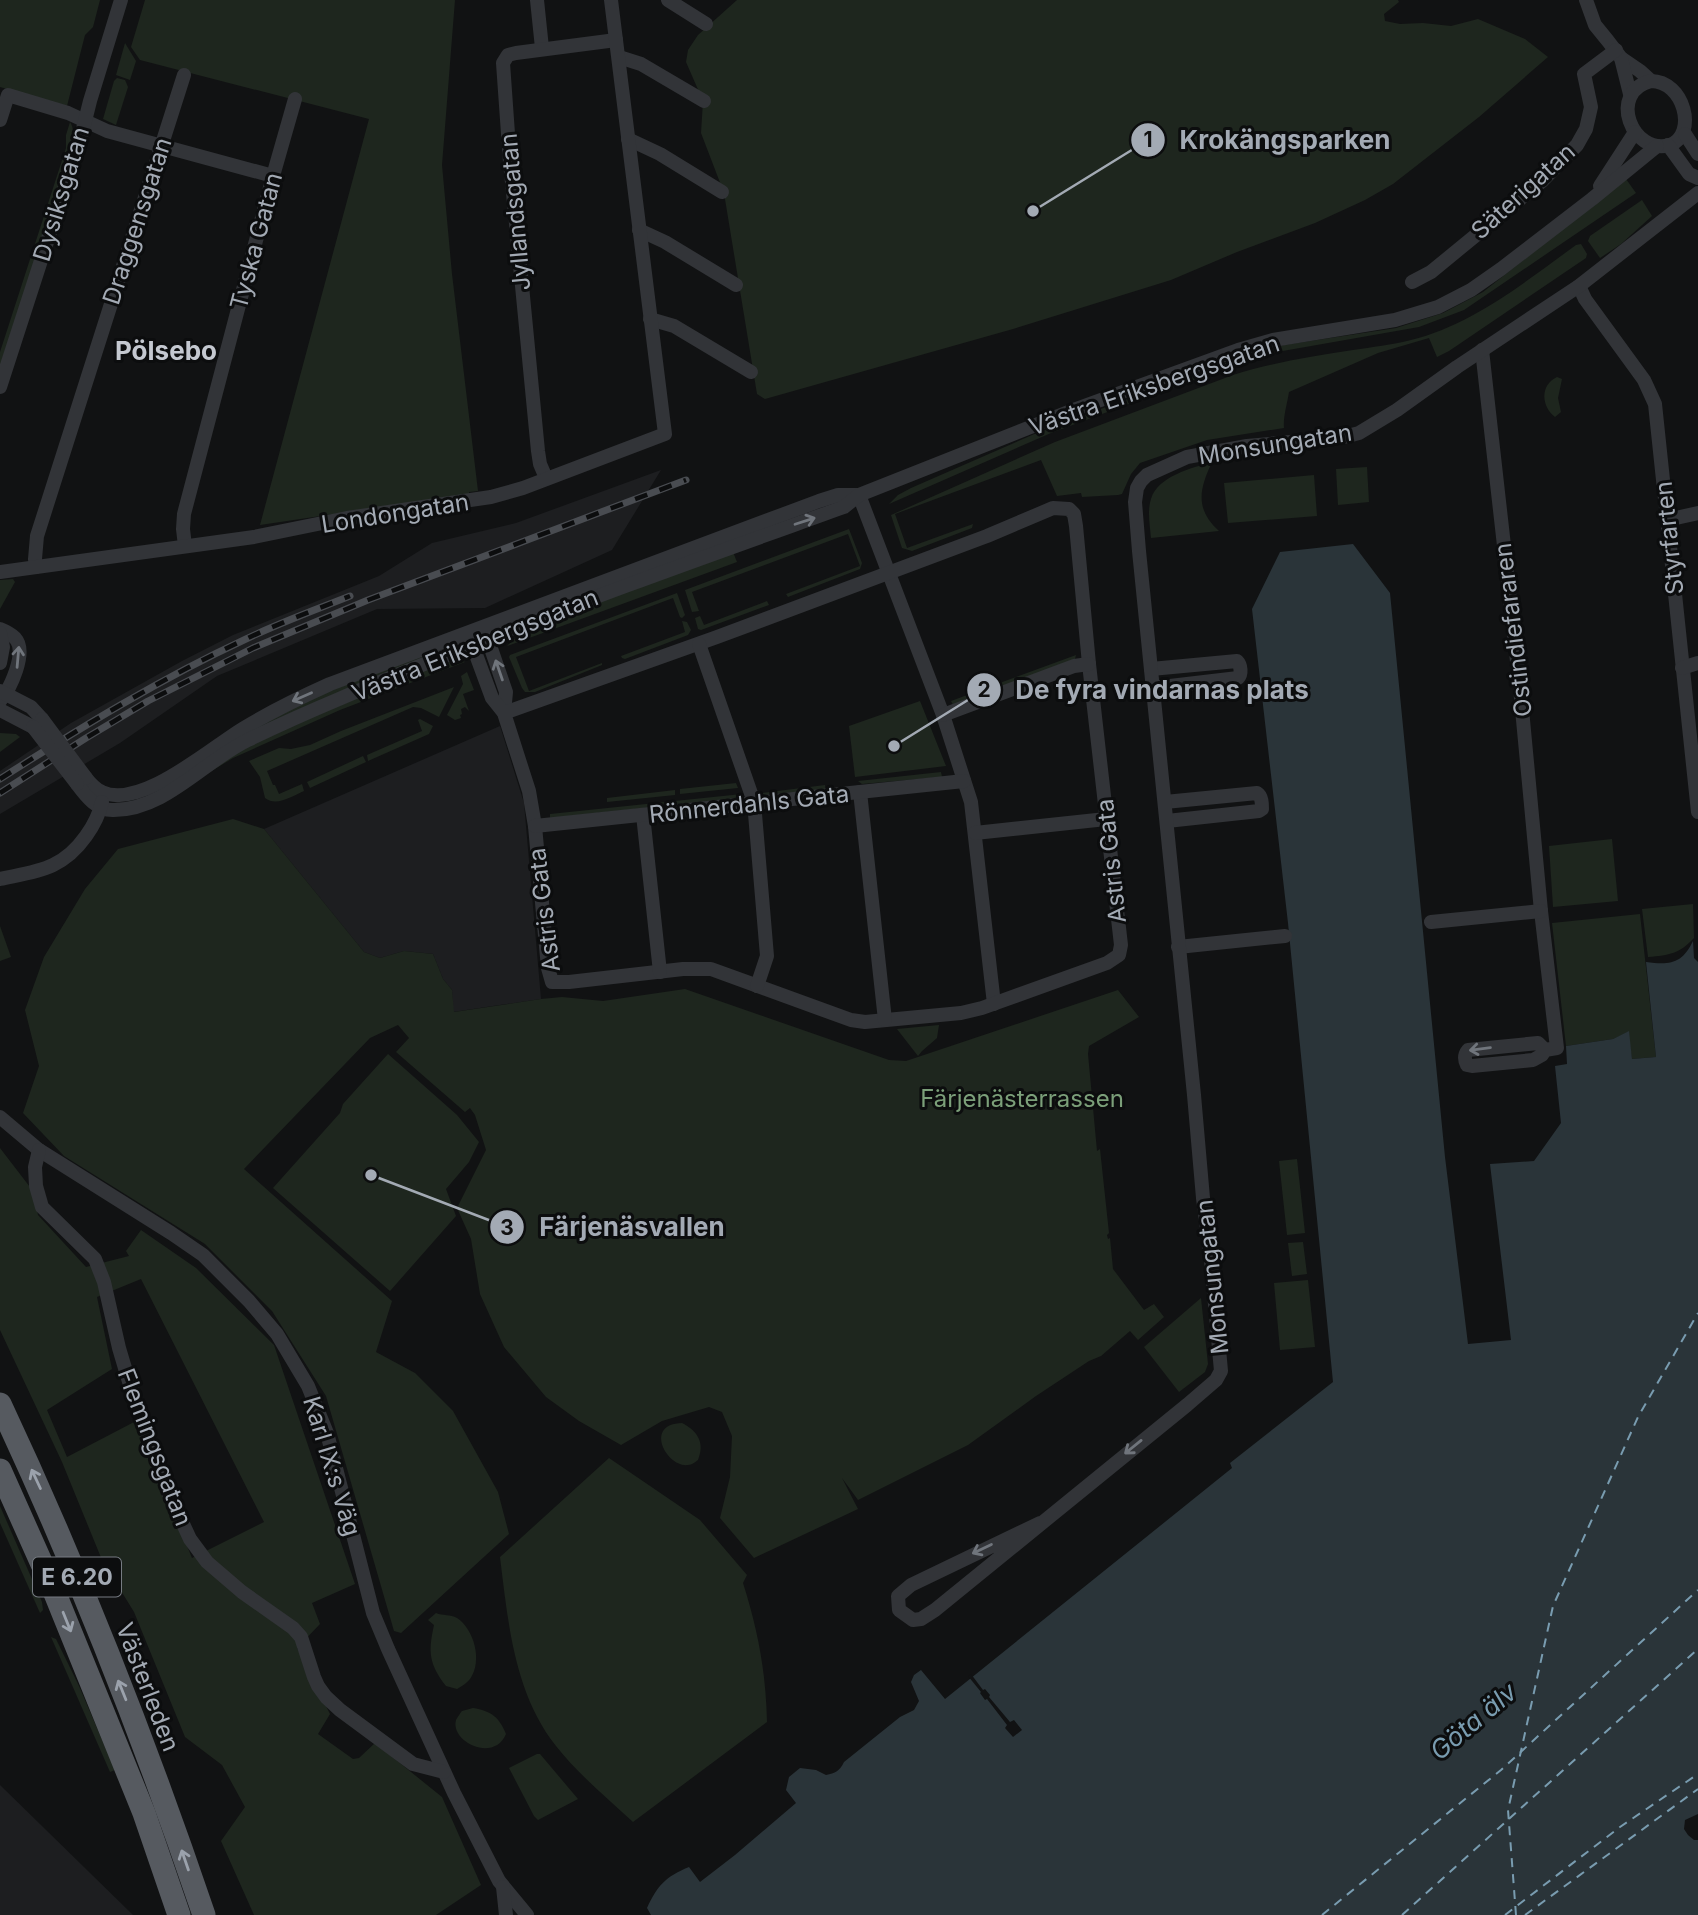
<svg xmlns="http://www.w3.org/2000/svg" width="1698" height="1915" font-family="Inter,sans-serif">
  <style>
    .built { fill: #1d1e20 }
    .green { fill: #1e261e; fill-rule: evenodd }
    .water { fill: #2a3439 }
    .pier { fill: #111213 }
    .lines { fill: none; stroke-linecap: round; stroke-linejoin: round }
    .ferry { stroke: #799cb0; stroke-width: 2; stroke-dasharray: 9 7; stroke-linecap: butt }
    .minor { stroke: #323438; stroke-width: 14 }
    .trunk { stroke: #565a60; stroke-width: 23 }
    .rail-casing { stroke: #494c51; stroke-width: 7 }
    .rail { stroke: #0c0d0e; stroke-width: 4.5; stroke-dasharray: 13; stroke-linecap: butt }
    .minor-bridge { stroke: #323438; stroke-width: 14 }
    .oneway { stroke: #70757c }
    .oneway2 { stroke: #9ba2ac }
    .labels { text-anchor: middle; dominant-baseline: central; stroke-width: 6; stroke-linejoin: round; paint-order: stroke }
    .shield { fill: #0c0d0e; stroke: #767b82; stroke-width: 2 }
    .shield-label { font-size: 23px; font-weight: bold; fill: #a3aab4 }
    .street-label { font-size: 24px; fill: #a3aab4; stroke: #0c0d0e }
    .park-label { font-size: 24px; fill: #7b9f79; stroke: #0c0d0e }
    .neighbourhood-label { font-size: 26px; font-weight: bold; fill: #c4c8d0; stroke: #0c0d0e }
    .water-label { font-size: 26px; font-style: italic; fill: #799cb0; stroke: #0c0d0e }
    .leader { fill: none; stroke: #a3aab4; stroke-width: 2.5 }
    .callout-dot { fill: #a3aab4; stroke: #0c0d0e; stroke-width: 2.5 }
    .mark-label { font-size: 21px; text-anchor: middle; font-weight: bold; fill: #111 }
    .callout-label { font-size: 26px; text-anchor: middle; font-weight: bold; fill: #a3aab4; stroke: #0c0d0e; stroke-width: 6; stroke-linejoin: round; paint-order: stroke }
  </style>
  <rect width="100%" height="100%" fill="#111213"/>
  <!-- built -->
  <g class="built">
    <path d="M661,470L612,550L485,608L377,609L217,676L120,743L0,814V771L71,723L182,661L233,635L379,576L432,543L516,523Z"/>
    <path d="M500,726L524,803L541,999L453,1012L452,990L443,979L433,954L404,951L380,958L364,952L264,829Z"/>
    <path d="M0,1785L133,1915H0Z"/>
  </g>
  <!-- green -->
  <g class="green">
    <path d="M0,0H100L93,27L85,35L67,106L0,87Z"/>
    <path d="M145,0H455L442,165L452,274L478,491L469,492V494L260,525L369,119L140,60L131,47Z"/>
    <path d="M737,0H1398L1399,2L1384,14L1385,21L1400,24L1423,23L1451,26L1478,19L1525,39L1548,57L1479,117L1393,184L1365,200L1315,223L1237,252L1171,280L1013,329L765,399L757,394L724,193L701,133L703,101L686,62L688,50L698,35Z"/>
    <path d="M125,43L136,61L130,80L116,75Z"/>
    <path d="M117,78L125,80L128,87L116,125L103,119L114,81Z"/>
    <path d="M70,122C77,132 70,148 67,160L0,367V352L66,148V135Z"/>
    <path d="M1626,179L1636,193L1464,310L1419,327L1277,352L1247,360L1051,433L889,504L898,495L911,488L1039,432L1241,357L1284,345L1396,328L1443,313L1483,292Z"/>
    <path d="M1642,200L1652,216L1621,244L1600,258L1588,241L1590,236Z"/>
    <path d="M1581,244L1587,254L1586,258L1449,351L1437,357L1429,338L1378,353L1289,392C1287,405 1283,416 1284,428L1207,440L1140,463L1131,474L1122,494L1118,495L1082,497L1081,493L1057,496L1041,460L895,514L907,548L973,524L972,528L912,551L902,548L891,515L1055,442L1233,375C1272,363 1312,356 1353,350C1372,347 1392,345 1411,340C1472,325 1525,282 1576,245Z"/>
    <path d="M1557,377L1562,379L1558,398L1561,412L1555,417C1541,406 1540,385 1557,377Z"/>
    <path d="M1212,462C1199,490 1195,509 1219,531L1151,538C1150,526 1147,511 1151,499C1158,476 1192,468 1212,462Z"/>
    <path d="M1367,467L1369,502L1338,505L1336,469Z"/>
    <path d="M1314,475L1317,516L1228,523L1224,483Z"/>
    <path d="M849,529L862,563L860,569L788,597L786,594L860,566L848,534L692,592L699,611L692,612L685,590Z"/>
    <path d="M733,552L737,562L507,646L513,640L535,625Z"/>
    <path d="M13,579L15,582L0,609V580Z"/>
    <path d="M677,593L685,615L682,618L680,617L673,598L516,657L529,691L602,663V665L535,692H525L522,688L509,657L510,655Z"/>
    <path d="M767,601L769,605L701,630L698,629L695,618L700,616L704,625Z"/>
    <path d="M682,621L687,622L691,630L688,635L625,659L622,658L621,656L685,632Z"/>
    <path d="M460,642L242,735L294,704Z"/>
    <path d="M1076,655L1075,659L953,705L951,701Z"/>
    <path d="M451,659L461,660L465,662L340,710L233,758L210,772L219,761L288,727Z"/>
    <path d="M467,672L474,690L463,694L469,711L465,707L461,709L462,714L460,715L461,718L455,720L447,715L463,684L461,676Z"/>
    <path d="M454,687L439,717L421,708L413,707L267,771L273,785H275L279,794L302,784L304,791C292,796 277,807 265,798L260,777L249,761L279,748L291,749L310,745L341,731Z"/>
    <path d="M920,701L946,766L855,777L849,726Z"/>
    <path d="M420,719L433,726L429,734L368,761L367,755L422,731L418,720Z"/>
    <path d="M0,733L16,734L20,737L0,752Z"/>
    <path d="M363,756L366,762L310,788L307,782Z"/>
    <path d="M941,772L942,777L862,784L858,781Z"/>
    <path d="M736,783L738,788L680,794V789Z"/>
    <path d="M825,785V789L765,795L761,793Z"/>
    <path d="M675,790V795L607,802V798Z"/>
    <path d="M742,794L737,798L550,818V814Z"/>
    <path d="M233,819L264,829L364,952L380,958L404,951L433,954L443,979L452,990L454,1012L541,999L562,997L603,1001L685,989L889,1060L906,1061L1118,990L1139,1017L1089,1046L1088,1054L1097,1151L1100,1149L1109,1233L1107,1235L1108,1239L1110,1238L1113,1269L1144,1310L1154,1304L1164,1317L1138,1340L1130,1331L1101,1356L1089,1361L1036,1396L968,1445L858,1500L842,1478L858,1509L754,1558L720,1518L730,1477L732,1436L722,1412L709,1407L662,1421L621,1445L579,1421L546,1397L504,1347L480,1294L471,1239L457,1208L486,1150L475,1115L470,1108L465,1112L396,1052L409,1038L398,1025L370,1038L244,1169L392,1301L376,1352L415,1373L453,1411L498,1492L509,1534L401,1633L394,1631L326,1396L272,1311L205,1244L64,1156L23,1113L39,1066L25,1010L44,957L85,889L118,849Z"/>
    <path d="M1612,839L1618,901L1553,907L1549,846Z"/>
    <path d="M1693,904L1694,938C1679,954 1670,955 1648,957L1642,909Z"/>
    <path d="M1640,914L1656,1057L1632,1059L1628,1032L1613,1039L1566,1046L1552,923Z"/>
    <path d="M0,926L11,957L0,961Z"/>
    <path d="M939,1025L937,1038L922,1051L918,1056L897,1029Z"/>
    <path d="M388,1054L457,1115L479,1142L469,1162L446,1189L456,1216L390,1291L273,1188L340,1113L343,1104Z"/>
    <path d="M0,1148L33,1191L38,1215L86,1267L129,1256L126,1251L141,1230L196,1268L274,1345L355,1584L312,1603L320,1624L297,1648L330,1714L318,1734L353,1759L359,1758L375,1743L442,1797L481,1885L436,1915H254L221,1841L245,1807L222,1765L185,1737L134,1612L102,1560L62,1462L0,1330ZM141,1279L264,1522L192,1558L136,1421L67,1457L47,1410L112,1369L97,1297Z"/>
    <path d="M1297,1159L1305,1233L1287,1235L1279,1161Z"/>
    <path d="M1303,1242L1307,1274L1292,1276L1288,1243Z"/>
    <path d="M1308,1280L1315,1347L1280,1350L1274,1283Z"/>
    <path d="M1201,1298L1208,1364L1205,1372L1179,1392L1144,1347Z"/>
    <path d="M682,1423C698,1431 705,1443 698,1460C695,1462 692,1465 688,1465C667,1468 643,1424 682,1423Z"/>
    <path d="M609,1458L700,1520L747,1575L743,1583C758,1630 766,1673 767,1722L633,1822C607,1798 578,1774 556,1746C514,1693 508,1622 500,1557Z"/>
    <path d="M0,1506L42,1602L43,1610L40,1613L0,1523Z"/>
    <path d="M436,1613C443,1616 450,1614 457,1618C474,1629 483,1661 470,1679C467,1683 462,1686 457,1689L446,1686C429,1664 428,1652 434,1625L428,1620Z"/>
    <path d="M51,1637L56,1639L79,1686L115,1770L110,1772Z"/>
    <path d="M473,1708C491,1711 499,1717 506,1734C494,1763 450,1742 456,1720C457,1718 461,1712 462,1711Z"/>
    <path d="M537,1754H540L578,1799L538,1820L534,1816L509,1768Z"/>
  </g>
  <!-- water -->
  <path class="water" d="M1353,544L1390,593L1445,1157L1468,1344L1511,1340L1490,1164L1534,1161L1561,1123L1555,1066L1567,1064L1566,1046L1613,1039L1629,1031L1632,1059L1656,1057L1646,962C1670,965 1682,964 1693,941L1694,958L1698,962V1915H651L647,1908C658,1885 665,1877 689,1867L700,1882L735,1855L796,1803L786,1790L789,1777L800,1768L816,1770L826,1775C835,1773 840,1771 844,1762L900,1717L914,1710L919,1701L911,1682L914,1675L921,1670L945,1699L1232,1468L1230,1463L1333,1382L1288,923L1252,609L1280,552Z"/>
  <!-- pier -->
  <g class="pier">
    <path d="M971,1674L983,1690L985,1689L990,1695L989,1697L1010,1722L1014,1720L1022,1730L1013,1737L1005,1728L1007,1725L987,1699L985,1700L980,1693L981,1692L968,1676Z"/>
    <path d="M1698,1814V1840H1694L1688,1835L1684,1829L1685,1820Z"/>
  </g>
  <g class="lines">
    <!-- ferry -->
    <g class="ferry">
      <path d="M1322,1915L1501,1770L1698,1590"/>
      <path d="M1402,1915L1698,1649"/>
      <path d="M1505,1915L1620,1827L1698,1774"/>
      <path d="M1516,1915L1508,1810L1553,1606L1638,1417L1698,1313"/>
      <path d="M1525,1915L1698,1789"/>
    </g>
    <!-- minor -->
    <g class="minor">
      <path d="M537,0L542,48"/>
      <path d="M668,0L706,24"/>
      <path d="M1586,0L1595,25L1608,41L1621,58L1640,71L1651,81"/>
      <path d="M619,57L641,64L704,101"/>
      <path d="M1621,58L1630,94"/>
      <path d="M1651,81C1684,81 1698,134 1670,145C1632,156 1607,92 1651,81Z"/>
      <path d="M0,120L8,95L68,113L107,131L273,176"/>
      <path d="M1685,134L1698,154"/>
      <path d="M628,139L660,154L722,192"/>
      <path d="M1668,145L1689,174L1698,178"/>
      <path d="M1600,186L1635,132"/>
      <path d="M639,230L665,242L736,285"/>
      <path d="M1412,282L1431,272L1542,181L1577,145L1586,129L1591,107L1584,74L1616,50"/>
      <path d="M1579,286L1585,299L1644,380L1655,404L1698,812"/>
      <path d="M650,319L674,326L751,372"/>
      <path d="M1482,350L1520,688L1541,911L1557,1048L1545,1050L1542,1055L1533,1060L1472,1066L1467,1065C1464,1059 1464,1055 1468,1050L1538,1043L1545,1050"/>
      <path d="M0,387L81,137L90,101L121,0"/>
      <path d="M546,478L540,464L538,451L510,162L503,63L508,55L516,53L616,40"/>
      <path d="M859,495L943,715L971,802L994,1004"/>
      <path d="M1667,520L1698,513"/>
      <path d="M185,546L183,529L184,514L273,176L295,99"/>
      <path d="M36,567L35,559L37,536L184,75"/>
      <path d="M0,572L254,537L347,518L491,497L523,488L665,434L611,0"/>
      <path d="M0,629C5,631 11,634 15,638C28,652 10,689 0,701"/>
      <path d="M485,631L506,692L504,713"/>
      <path d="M0,633L3,647L0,663"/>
      <path d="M468,633L492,698L504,713L529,791L535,826L548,968L552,982H569L683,969H711L851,1020L865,1022L961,1013L982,1008L1107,963L1119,955L1121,945L1089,664L1076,526L1074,514L1069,509L1053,508L987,536L717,637L504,713"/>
      <path d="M699,644L754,802L767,956L757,986"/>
      <path d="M1682,668L1698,663"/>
      <path d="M1151,669L1237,661C1241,665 1242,674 1238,678L1153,688"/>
      <path d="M0,691L31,707L42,719"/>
      <path d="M0,710L33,727"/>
      <path d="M943,715L1074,666L1089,664"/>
      <path d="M86,778C90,783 95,789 102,792C141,810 212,747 244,728C272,711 301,697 330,684L819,501L838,495H859"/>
      <path d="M77,784C86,796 97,811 114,810C165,810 204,761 248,740C318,706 390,678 462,649C588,598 716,553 844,507L859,495L1076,409L1238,350L1273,340L1395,320L1438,307L1471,290L1501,269L1592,199L1657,146"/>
      <path d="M860,792L885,1020"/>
      <path d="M1165,802L1257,793C1262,796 1262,804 1262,809L1259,811L1167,821"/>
      <path d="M643,815L660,972"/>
      <path d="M535,826L964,781"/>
      <path d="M975,833L1106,819"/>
      <path d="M0,879C37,871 62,870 86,836C94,825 99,815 102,802"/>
      <path d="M1431,922L1541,911"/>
      <path d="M1178,947L1285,936"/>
      <path d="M0,1117L39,1150L171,1233L203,1255L249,1301L277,1334L308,1386L327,1433L373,1613L388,1649L454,1793L499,1881L527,1915"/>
      <path d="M39,1150L35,1167L36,1186L42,1207L95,1259L104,1282L119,1348L130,1385L166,1487L190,1539L207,1562L242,1592L293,1628L301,1637L314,1677L318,1686L326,1697L340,1710L413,1764L444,1772"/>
      <path d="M1040,1523L911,1585L898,1596L899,1610L913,1620L921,1619L935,1610L1187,1405L1216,1380L1221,1371L1211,1260L1203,1198L1194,1095L1139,551L1135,502L1137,488L1141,481L1147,475L1187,457L1247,446L1344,437L1359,433L1397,410L1457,367L1579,286L1698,193"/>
      <path d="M503,1887L506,1915"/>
    </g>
    <!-- trunk -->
    <g class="trunk">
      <path d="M0,1404C78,1570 145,1741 204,1915"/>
      <path d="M0,1470L54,1591L144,1813L179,1915"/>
    </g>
    <!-- rail casing -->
    <g class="rail-casing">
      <g id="rail">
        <path d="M0,779C80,728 160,679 246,639C279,623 315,610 350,596"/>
        <path d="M0,793L86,738L148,701L253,648L368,600L686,480"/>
      </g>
    </g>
    <!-- rail -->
    <use href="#rail" class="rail"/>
    <!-- minor-bridge -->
    <g class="minor-bridge">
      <path d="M42,719L86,778"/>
      <path d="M33,727L77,784"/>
    </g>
  </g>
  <!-- one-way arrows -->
  <defs><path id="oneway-shaft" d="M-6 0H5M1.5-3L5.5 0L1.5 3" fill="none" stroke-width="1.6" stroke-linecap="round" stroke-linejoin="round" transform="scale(1.75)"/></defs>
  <g class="oneway">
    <use href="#oneway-shaft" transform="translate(805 521) rotate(-18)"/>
    <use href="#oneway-shaft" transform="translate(18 657) rotate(-85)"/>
    <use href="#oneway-shaft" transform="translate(499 670) rotate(-109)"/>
    <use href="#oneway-shaft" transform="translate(302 697) rotate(156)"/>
    <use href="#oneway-shaft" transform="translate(1480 1049) rotate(173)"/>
    <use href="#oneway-shaft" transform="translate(1133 1447) rotate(141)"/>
    <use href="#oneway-shaft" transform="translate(982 1549) rotate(154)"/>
  </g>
  <g class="oneway2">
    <use href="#oneway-shaft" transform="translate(36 1479) rotate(-115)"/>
    <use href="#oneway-shaft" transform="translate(67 1622) rotate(68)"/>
    <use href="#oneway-shaft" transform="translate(122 1690) rotate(-112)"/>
    <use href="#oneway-shaft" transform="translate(185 1860) rotate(-109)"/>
  </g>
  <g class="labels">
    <!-- shield labels -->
    <rect class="shield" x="33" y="1557.5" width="88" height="39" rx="5"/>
    <g class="shield-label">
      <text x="77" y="1577">E 6.20</text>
    </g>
    <!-- street labels -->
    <g class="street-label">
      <text transform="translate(1523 191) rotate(-42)">Säterigatan</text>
      <text transform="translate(61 194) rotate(-73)">Dysiksgatan</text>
      <text transform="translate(515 212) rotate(-95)">Jyllandsgatan</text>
      <text transform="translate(137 221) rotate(-72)">Draggensgatan</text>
      <text transform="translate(256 241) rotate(-75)">Tyska Gatan</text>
      <text transform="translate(1154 385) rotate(-19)">Västra Eriksbergsgatan</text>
      <text transform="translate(1275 444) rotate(-9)">Monsungatan</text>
      <text transform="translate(395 513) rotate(-9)">Londongatan</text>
      <text transform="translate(1669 538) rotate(-96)">Styrfarten</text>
      <text transform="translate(1513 630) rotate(-97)">Ostindiefararen</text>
      <text transform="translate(475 645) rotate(-22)">Västra Eriksbergsgatan</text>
      <text transform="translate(749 804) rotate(-6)">Rönnerdahls Gata</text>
      <text transform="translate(1111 861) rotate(-96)">Astris Gata</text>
      <text transform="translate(544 910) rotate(-97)">Astris Gata</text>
      <text transform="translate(1212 1277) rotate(-96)">Monsungatan</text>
      <text transform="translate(155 1447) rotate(69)">Flemingsgatan</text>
      <text transform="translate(332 1466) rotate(73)">Karl IX:s Väg</text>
      <text transform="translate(148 1687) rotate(69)">Västerleden</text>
    </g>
    <!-- park labels -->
    <g class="park-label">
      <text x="1022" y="1098">Färjenästerrassen</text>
    </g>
    <!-- neighbourhood labels -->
    <g class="neighbourhood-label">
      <text x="166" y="350">Pölsebo</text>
    </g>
    <!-- water labels -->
    <g class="water-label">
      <text transform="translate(1473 1721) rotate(-40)">Göta älv</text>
    </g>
  </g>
  <!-- callouts -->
  <path class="leader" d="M1033 211L1148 140M894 746L984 690M371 1175L507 1227"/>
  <g class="callout-dot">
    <circle cx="1033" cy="211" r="7"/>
    <circle cx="894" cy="746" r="7"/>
    <circle cx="371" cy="1175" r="7"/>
    <circle cx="1148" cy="140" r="18"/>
    <circle cx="984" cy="690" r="18"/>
    <circle cx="507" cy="1227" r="18"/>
  </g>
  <g class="mark-label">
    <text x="1148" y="147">1</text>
    <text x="984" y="697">2</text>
    <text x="507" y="1235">3</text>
  </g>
  <g class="callout-label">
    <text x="1285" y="149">Krokängsparken</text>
    <text x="1162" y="699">De fyra vindarnas plats</text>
    <text x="632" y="1236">Färjenäsvallen</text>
  </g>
</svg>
